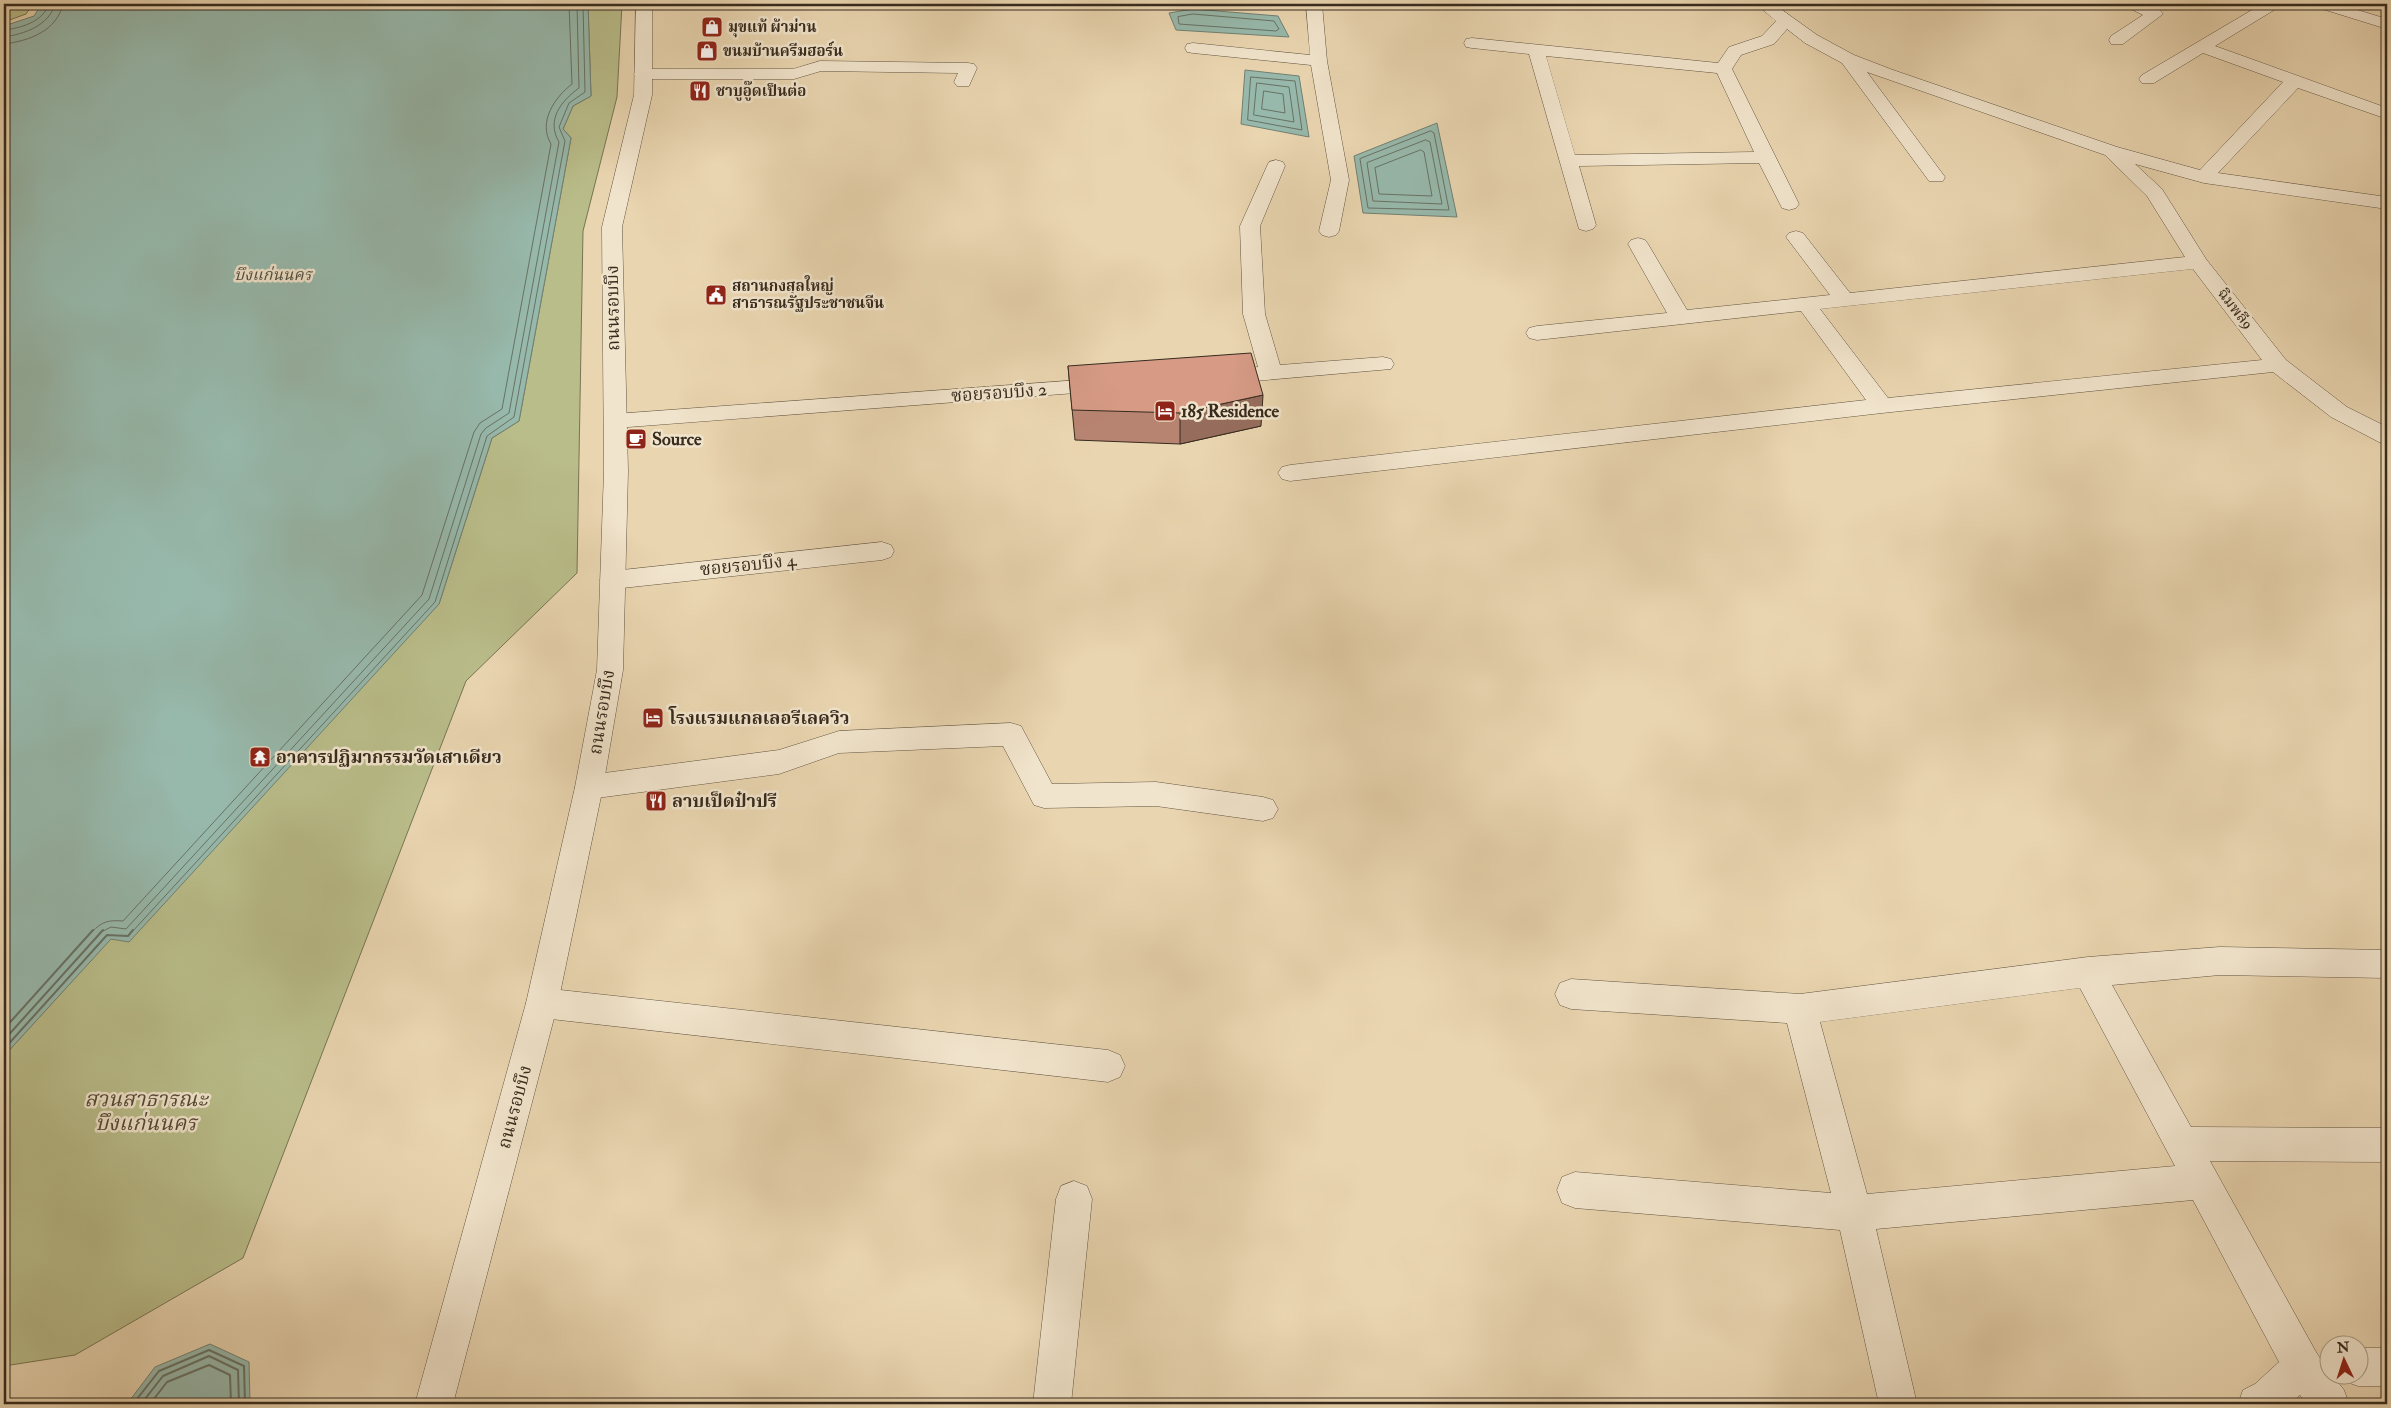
<svg xmlns="http://www.w3.org/2000/svg" width="2391" height="1408" font-family="'IM FELL Double Pica','Noto Serif Thai',serif">
  <style>
    .green { fill: #b9bd8a; stroke: #787454 }
    .water { fill: #97b9ac; stroke: #718073 }
    .lines { fill: none; stroke-linecap: round; stroke-linejoin: round }
    .shore-far1 { stroke: #677265; stroke-width: 1 }
    .shore { stroke: #677265; stroke-width: 2 }
    .minor-casing { stroke: #645642; stroke-width: 1 }
    .tertiary-casing { stroke: #645642; stroke-width: 1 }
    .minor { fill: #f1e4cc; fill-rule: evenodd }
    .tertiary { fill: #f1e4cc; fill-rule: evenodd }
    .wall { fill: #b88472; stroke: #372b1e }
    .shaded-wall { fill: #966c5d; stroke: #372b1e }
    .building { fill: #d69a85; stroke: #372b1e }
    .labels { text-anchor: middle; dominant-baseline: central; stroke-width: 5; stroke-linejoin: round; paint-order: stroke }
    .far-poi-label { font-size: 15px; font-weight: bold; fill: #372b1e; stroke: #f1e4cc; text-anchor: start }
    .far-street-label { font-size: 15px; fill: #372b1e; stroke: #f1e4cc }
    .far-water-label { font-size: 16px; font-style: italic; fill: #4f4e42; stroke: #f1e4cc }
    .street-label { font-size: 18px; fill: #372b1e; stroke: #f1e4cc }
    .poi-label { font-size: 18px; font-weight: bold; fill: #372b1e; stroke: #f1e4cc; text-anchor: start }
    .near-park-label { font-size: 21px; font-style: italic; fill: #514834; stroke: #f1e4cc }
  </style>
  <rect width="100%" height="100%" fill="#e9d5b0"/>
  <filter id="stains"><feTurbulence type="fractalNoise" baseFrequency=".004" numOctaves="4"/><feColorMatrix values="0 0 0 0 .2 0 0 0 0 .09 0 0 0 0 .02 0 0 0 .5 -.17"/></filter>
  <radialGradient id="worn" r=".72"><stop offset=".6" stop-color="#630" stop-opacity="0"/><stop offset="1" stop-color="#630" stop-opacity=".3"/></radialGradient>
  <!-- green -->
  <g class="green">
    <path d="M4,4H37L30,8L26,14L4,22Z"/>
    <path d="M588,4H622L617,97L583,231L577,573L466,681L243,1258L75,1355L4,1366V1056L111,938L439,604L492,438L519,421L571,138L563,129L573,106L591,96Z"/>
  </g>
  <!-- water -->
  <g class="water">
    <path d="M48,4H588L591,96L573,106L563,129L571,138L519,421L492,438L439,604L129,942L111,939L4,1056V26L34,16L39,8Z"/>
    <path d="M1193,9L1278,16L1289,37L1176,30L1169,13Z"/>
    <path d="M1245,70L1299,76L1309,137L1241,124Z"/>
    <path d="M1437,123L1457,217L1363,213L1354,156Z"/>
    <path d="M210,1344L249,1362L250,1404H127L155,1367Z"/>
  </g>
  <g class="lines">
    <!-- shore-far1 -->
    <g class="shore-far1">
      <path d="M1193,14L1274,21L1279,29L1276,31L1179,24L1178,17Z"/>
      <path d="M4,30C21,28 43,22 49,4"/>
      <path d="M4,37C24,34 49,26 55,4"/>
      <path d="M4,44C29,41 57,31 63,4"/>
      <path d="M1251,77L1295,81L1302,130L1248,120Z"/>
      <path d="M1257,83L1289,87L1294,122L1254,115Z"/>
      <path d="M1264,91L1283,94L1285,113L1262,109Z"/>
      <path d="M1431,131L1434,133L1449,210L1368,208L1360,159Z"/>
      <path d="M1426,140L1430,142L1442,204L1373,201L1367,163Z"/>
      <path d="M1421,150L1424,152L1432,196L1379,194L1375,168Z"/>
      <path d="M92,932C102,921 109,920 123,921L422,595L474,432L480,423L502,409L551,144C538,122 554,98 572,84L569,4"/>
      <path d="M101,932L111,927L126,929L429,599L481,434L486,428L509,413L559,142C546,120 561,101 579,88L577,4"/>
      <path d="M132,932L435,602L487,436L514,417L565,141L559,127L569,103L585,92L583,4"/>
    </g>
    <!-- shore -->
    <g class="shore">
      <path d="M4,1029L93,930"/>
      <path d="M4,1040L103,930"/>
      <path d="M4,1049L107,935L128,936L133,930"/>
      <path d="M133,1404L159,1371L209,1350L244,1366L245,1404"/>
      <path d="M141,1404L163,1376L209,1356L238,1370L239,1404"/>
      <path d="M150,1404L167,1382L209,1365L230,1375L231,1404"/>
    </g>
    <!-- minor casing -->
    <g class="minor-casing">
      <g id="minor">
        <path d="M1306,4H1322L1327,61L1349,180L1339,231L1336,235L1329,237L1322,235L1319,231L1331,180L1311,65L1193,53L1187,52L1185,48L1187,44L1193,43L1310,55Z"/>
        <path d="M1756,4H1774L1817,35L1854,55L1893,70L2117,147L2200,170L2283,82L2203,53L2154,83H2142L2139,79L2142,75L2262,4H2281L2279,7L2215,46L2387,108V119L2298,88L2218,173L2387,197V209L2204,183L2135,164L2162,189L2206,259L2286,360L2347,407L2387,427V445L2379,442L2331,417L2273,372L1882,413L1290,481L1282,479L1278,473L1282,467L1290,465L1866,400L1801,311L1537,340L1529,338L1526,333L1529,328L1537,326L1667,313L1628,244L1631,240L1638,238L1645,240L1648,244L1687,310L1830,295L1786,237L1789,233L1796,231L1803,233L1850,293L2185,257L2147,196L2105,155L1867,72L1945,177L1943,181H1929L1842,63L1805,43L1787,29L1774,44L1741,55L1732,69L1799,204L1796,208L1789,210L1782,208L1759,163L1579,166L1596,225L1593,229L1586,231L1579,229L1529,54L1472,48L1466,47L1464,43L1466,39L1472,38L1718,63L1729,47L1762,36L1776,21ZM1546,56L1717,73L1754,152L1575,155ZM2193,269L2262,360L1888,398L1820,309Z"/>
        <path d="M2125,4C2137,3 2155,2 2163,14L2123,44H2111L2109,40L2111,36L2143,15L2127,7Z"/>
        <path d="M820,61L968,63L974,64L977,68L969,86H957L954,82L958,73L821,71L794,79H643L637,78L634,74L637,70L643,69H793Z"/>
        <path d="M1276,160L1283,162L1285,166L1260,226L1265,314L1280,365L1383,357L1391,359L1394,364L1391,369L1220,384L1212,382L1209,377L1212,372L1258,367L1243,314L1240,226L1267,166L1269,162Z"/>
        <path d="M1107,378L1115,380L1118,385L1115,390L615,428L607,426L604,421L607,416L615,414Z"/>
        <path d="M882,542L891,545L894,551L891,557L882,560L613,589L604,587L600,580L604,573L613,571Z"/>
        <path d="M1011,723L1021,726L1052,784L1156,782L1263,797L1273,800L1278,809L1273,818L1263,821L1156,806L1044,808L1034,805L1003,746L839,753L779,774L589,799L579,795L575,787L579,779L589,775L779,750L839,731Z"/>
        <path d="M2220,947L2387,950V978L2220,975L2112,985L2191,1127L2387,1128V1162L2210,1161L2316,1352L2328,1370V1376H2333L2344,1390L2349,1404H2306L2300,1395L2290,1404H2238L2243,1390L2255,1384L2279,1362L2193,1200L1876,1229L1917,1404H1879L1840,1230L1575,1208L1562,1203L1557,1190L1562,1177L1575,1172L1831,1193L1787,1023L1571,1009L1560,1005L1555,994L1560,983L1571,979L1800,994L2088,957ZM2080,988L2175,1166L1867,1194L1820,1022Z"/>
        <path d="M542,988L1108,1050L1120,1055L1125,1066L1120,1077L1108,1082L542,1018L531,1014L526,1003L531,992Z"/>
        <path d="M1074,1181L1087,1186L1092,1199L1071,1404H1033L1056,1199L1061,1186Z"/>
        <path d="M2358,1348H2387V1386H2358L2344,1381L2342,1376H2358Z"/>
      </g>
    </g>
    <!-- tertiary casing -->
    <g class="tertiary-casing">
      <g id="tertiary">
        <path d="M636,4H652V95L622,227L628,471L623,670L603,787L558,1003L453,1404H415L526,1003L575,787L597,670L604,471L602,227L634,95Z"/>
        <path d="M2314,4H2338L2387,19V29L2316,7Z"/>
      </g>
    </g>
    <!-- minor -->
    <use href="#minor" class="minor"/>
    <!-- tertiary -->
    <use href="#tertiary" class="tertiary"/>
  </g>
  <!-- wall -->
  <path class="wall" d="M1068,366L1261,426L1180,444L1075,440Z"/>
  <!-- shaded-wall -->
  <path class="shaded-wall" d="M1263,395L1261,426L1180,444V413Z"/>
  <!-- building -->
  <path class="building" d="M1251,353L1263,395L1180,413L1072,410L1068,366Z"/>
  <!-- icons -->
  <defs>
    <g id="shop-square" transform="scale(1.125)"><rect x="-9" y="-9" width="18" height="18" rx="4" fill="#8f2418" stroke="#f1e4cc"/><path d="M-5-2.5h2.3a2.7 3.5 0 0 1 5.4 0H5L5.5 6h-11ZM-1.5-2.5h3a1.5 2.3 0 0 0-3 0Z" fill="#fff"/></g>
    <g id="restaurant-square" transform="scale(1.125)"><rect x="-9" y="-9" width="18" height="18" rx="4" fill="#8f2418" stroke="#f1e4cc"/><path d="M-5-6h1v4h1v-4h1v4h1v-4h1v5L-1.5 .5V6h-2V.5L-5-1ZM5-6V6H3V1.5H1.5Q1.5-4 5-6Z" fill="#fff"/></g>
    <g id="civic-square" transform="scale(1.125)"><rect x="-9" y="-9" width="18" height="18" rx="4" fill="#8f2418" stroke="#f1e4cc"/><path d="M-.6-6.5H3V-4.5H.6V-3L4-1V1h2V6H-6V1h2V-1L-.6-3ZM-1.2 2.5V6h2.4V2.5Z" fill="#fff"/></g>
    <g id="hotel-square" transform="scale(1.125)"><rect x="-9" y="-9" width="18" height="18" rx="4" fill="#8f2418" stroke="#f1e4cc"/><path d="M-6-4.5h1.5V1H6V5H4.5V3h-9V5H-6ZM-4 0a1.8 1.8 0 1 1 3.6 0ZM.5 0V-2.5h3Q6-2.5 6 0Z" fill="#fff"/></g>
    <g id="cafe-square" transform="scale(1.125)"><rect x="-9" y="-9" width="18" height="18" rx="4" fill="#8f2418" stroke="#f1e4cc"/><path d="M-5.5-4.5H6V0H3Q3 3.5 0 3.5H-2.5Q-5.5 3.5-5.5 0ZM3-3.2v2h1.7v-2ZM-6 4.5H4V6H-6Z" fill="#fff"/></g>
    <g id="temple-square" transform="scale(1.125)"><rect x="-9" y="-9" width="18" height="18" rx="4" fill="#8f2418" stroke="#f1e4cc"/><path d="M0-6L5-2H3V0L6.5 2.5H4V6H1.5V3h-3V6H-4V2.5H-6.5L-3 0V-2H-5Z" fill="#fff"/></g>
  </defs>
  <g fill-rule="evenodd">
    <use href="#shop-square" x="712" y="27"/>
    <use href="#shop-square" x="707" y="51"/>
    <use href="#restaurant-square" x="700" y="91"/>
    <use href="#civic-square" x="716" y="295"/>
    <use href="#hotel-square" x="1165" y="411"/>
    <use href="#cafe-square" x="636" y="439"/>
    <use href="#hotel-square" x="653" y="718"/>
    <use href="#temple-square" x="260" y="757"/>
    <use href="#restaurant-square" x="656" y="801"/>
  </g>
  <g class="labels">
    <!-- far-poi labels -->
    <g class="far-poi-label">
      <text x="728" y="27">มุขแท้ ผ้าม่าน</text>
      <text x="723" y="51">ขนมบ้านครีมฮอร์น</text>
      <text x="716" y="91">ชาบูอู๊ดเป็นต่อ</text>
      <text x="732" y="286">สถานกงสุลใหญ่<tspan x="732" dy="17">สาธารณรัฐประชาชนจีน</tspan></text>
    </g>
    <!-- far-street labels -->
    <g class="far-street-label">
      <text transform="translate(2235 309) rotate(52)">ฉิมพลี9</text>
    </g>
    <!-- far-water labels -->
    <g class="far-water-label">
      <text x="273" y="275">บึงแก่นนคร</text>
    </g>
    <!-- street labels -->
    <g class="street-label">
      <text transform="translate(613 308) rotate(-91)">ถนนรอบบึง</text>
      <text transform="translate(999 393) rotate(-4)">ซอยรอบบึง 2</text>
      <text transform="translate(748 565) rotate(-6)">ซอยรอบบึง 4</text>
      <text transform="translate(602 712) rotate(-81)">ถนนรอบบึง</text>
      <text transform="translate(515 1107) rotate(-75)">ถนนรอบบึง</text>
    </g>
    <!-- poi labels -->
    <g class="poi-label">
      <text x="1181" y="411">185 Residence</text>
      <text x="652" y="439">Source</text>
      <text x="669" y="718">โรงแรมแกลเลอรีเลควิว</text>
      <text x="276" y="757">อาคารปฏิมากรรมวัดเสาเดียว</text>
      <text x="672" y="801">ลาบเป็ดป๋าปรี</text>
    </g>
    <!-- near-park labels -->
    <g class="near-park-label">
      <text x="146" y="1099">สวนสาธารณะ<tspan x="146" dy="24">บึงแก่นนคร</tspan></text>
    </g>
  </g>
  <!-- margin -->
  <rect width="2391" height="1408" fill="none" stroke="#e9d5b0" stroke-width="20"/>
  <rect x="5" y="5" width="2381" height="1398" fill="none" stroke="#372b1e" stroke-width="2.5"/>
  <rect x="10" y="10" width="2371" height="1388" fill="none" stroke="#372b1e"/>
  <!-- north arrow -->
  <g transform="translate(2344 1360) rotate(356)"><circle r="24" fill="#f1e4cc" stroke="#a79a86"/>
  <path d="M0-4L9 19L0 12L-9 19Z" fill="#8f2418"/>
  <text y="-8" font-size="14" font-weight="bold" text-anchor="middle" fill="#372b1e">N</text>
  </g>
  <rect width="100%" height="100%" filter="url(#stains)"/>
  <rect width="100%" height="100%" fill="url(#worn)"/>
</svg>
